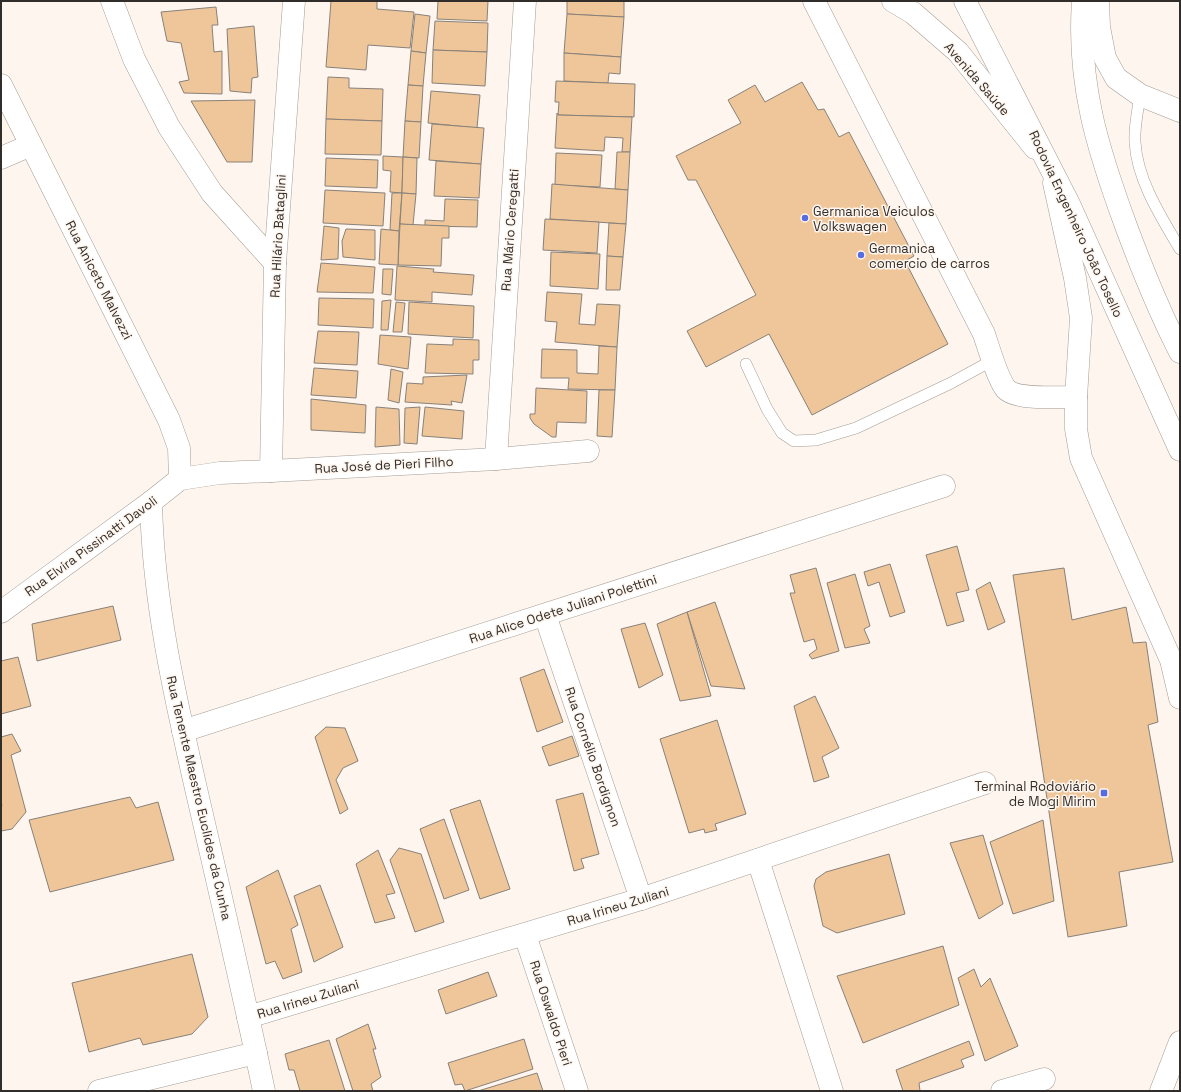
<svg xmlns="http://www.w3.org/2000/svg" width="1181" height="1092" font-family="'Space Grotesk',sans-serif">
  <style>
    .building { fill: #efc699; stroke: #88817a }
    .lines { fill: none; stroke-linecap: round; stroke-linejoin: round }
    .service-casing { stroke: #a49d95; stroke-width: 12 }
    .minor-casing { stroke: #a49d95; stroke-width: 23 }
    .tertiary-casing { stroke: #a49d95; stroke-width: 23 }
    .secondary-casing { stroke: #a49d95; stroke-width: 23 }
    .service { stroke: #fff; stroke-width: 11 }
    .minor { stroke: #fff; stroke-width: 22 }
    .tertiary { stroke: #fff; stroke-width: 22 }
    .secondary { stroke: #fff; stroke-width: 22 }
    .poi-dot { fill: #556ce2; stroke: #fef6ee; stroke-width: 1.5 }
    .labels { text-anchor: middle; dominant-baseline: central; stroke-width: 3; stroke-linejoin: round; paint-order: stroke }
    .street-label { font-size: 13px; fill: #302d2a; stroke: #fef6ee }
    .poi-label { font-size: 13px; fill: #302d2a; stroke: #fef6ee; text-anchor: start }
  </style>
  <rect width="100%" height="100%" fill="#fef6ee"/>
  <!-- building -->
  <g class="building">
    <path d="M331,1H377V9L414,12L410,48L368,45L366,70L326,67Z"/>
    <path d="M438,1H488L487,21L437,19Z"/>
    <path d="M567,1H624V17L567,14Z"/>
    <path d="M216,7L218,25H212L214,52L222,51V94L184,93L179,82L189,80L181,43L167,41L161,12Z"/>
    <path d="M415,14L430,16L426,53L411,51Z"/>
    <path d="M567,14L624,17L621,57L564,53Z"/>
    <path d="M435,21L488,23L487,52L433,50Z"/>
    <path d="M254,26L258,77L252,78L251,93L230,91L227,29Z"/>
    <path d="M433,50L487,52L485,86L432,83Z"/>
    <path d="M411,51L426,53L423,86L408,85Z"/>
    <path d="M564,53L621,57L620,74L609,73L608,83L564,81Z"/>
    <path d="M328,77L349,78V88L383,89L382,121L326,119Z"/>
    <path d="M556,81L635,84L634,117L558,115L559,102H555Z"/>
    <path d="M802,82L818,110L824,109L839,137L849,132L914,256L905,261L948,344L812,415L769,334L706,367L687,331L756,295L696,180H688L676,156L741,123L728,100L755,85L765,102Z"/>
    <path d="M408,85L423,86L421,122L405,121Z"/>
    <path d="M431,91L480,95L477,128L428,123Z"/>
    <path d="M255,100L252,162H227L191,101Z"/>
    <path d="M557,113L558,115L632,117L630,152H622L623,138L605,137L604,151L555,148Z"/>
    <path d="M326,119L382,121L381,155L325,154Z"/>
    <path d="M405,121L421,122L419,158L403,157Z"/>
    <path d="M432,124L484,128L481,164L429,160Z"/>
    <path d="M617,152H630L628,190L615,189Z"/>
    <path d="M556,153L602,155L600,187L555,185Z"/>
    <path d="M383,156L403,157L402,193L390,192L391,171L383,170Z"/>
    <path d="M403,157L417,158L416,194L402,193Z"/>
    <path d="M326,158L378,160L377,188L325,186Z"/>
    <path d="M436,161L481,164L479,198L434,196Z"/>
    <path d="M552,184L628,190L626,224L550,219Z"/>
    <path d="M325,190L385,193L383,226L323,223Z"/>
    <path d="M392,193H402L399,231L390,230Z"/>
    <path d="M402,193L416,194L413,225L400,224Z"/>
    <path d="M445,199L478,200L477,227L425,226V220L444,221Z"/>
    <path d="M545,219L599,222L597,253L543,250Z"/>
    <path d="M609,223L626,224L623,257L607,256Z"/>
    <path d="M400,224L449,226V238H442L441,266L398,265Z"/>
    <path d="M324,226L339,228L338,259L321,260Z"/>
    <path d="M346,229L375,230V260L343,257L342,241Z"/>
    <path d="M381,229L399,231L398,265L379,264Z"/>
    <path d="M551,252L600,254L598,289L550,286Z"/>
    <path d="M607,256L623,257L620,290H606Z"/>
    <path d="M321,263L375,267L373,293L317,292Z"/>
    <path d="M397,266L434,269L433,272L474,275L472,295L432,292V302L395,300Z"/>
    <path d="M383,269H393L391,295L382,294Z"/>
    <path d="M547,292L582,294L579,324L595,325L597,304L620,305L617,347L555,342L557,322L545,321Z"/>
    <path d="M319,298L374,299L373,328L318,325Z"/>
    <path d="M391,300L388,330H381L382,301Z"/>
    <path d="M396,302L405,303L402,332H393Z"/>
    <path d="M409,302L474,306L473,338L408,334Z"/>
    <path d="M318,331L359,332L357,365L314,363Z"/>
    <path d="M380,335L411,337L408,369L378,364Z"/>
    <path d="M453,339L479,340V360H473V374L425,373L427,344L453,345Z"/>
    <path d="M599,346L617,347L615,390L568,389L569,378H541L542,349L577,350V373L598,374Z"/>
    <path d="M314,368L358,371L356,398L311,395Z"/>
    <path d="M391,369L403,372L399,403L388,400Z"/>
    <path d="M467,375L462,403L451,401L452,405L405,402L407,383L423,384V377Z"/>
    <path d="M536,388L587,391L586,423L557,422L556,437H552L534,424L530,418V414H535Z"/>
    <path d="M599,390H615L612,437L597,436Z"/>
    <path d="M311,399L366,405L365,433L311,430Z"/>
    <path d="M376,407L399,409L400,445L375,447Z"/>
    <path d="M420,407L417,444L404,443L405,408Z"/>
    <path d="M425,407L464,411L462,439L422,436Z"/>
    <path d="M957,546L969,590L956,593L964,621L947,626L926,555Z"/>
    <path d="M890,564L905,612L890,617L879,582L868,586L864,572Z"/>
    <path d="M816,568L839,651L812,659L809,655L817,649L814,639L804,642L790,593H795L790,575Z"/>
    <path d="M1064,568L1072,620L1126,607L1133,643L1146,642L1158,722L1148,725L1173,862L1119,872L1127,926L1068,937L1013,575Z"/>
    <path d="M855,574L870,626L864,629L870,643L845,648L827,583Z"/>
    <path d="M990,582L1005,622L988,630L976,590Z"/>
    <path d="M715,602L745,689L711,686L687,612Z"/>
    <path d="M113,606L121,640L37,661L32,624Z"/>
    <path d="M687,612L711,696L680,701L657,624Z"/>
    <path d="M645,623L663,675L639,688L621,629Z"/>
    <path d="M18,657L31,706L1,714V661Z"/>
    <path d="M544,669L563,722L537,732L520,678Z"/>
    <path d="M815,696L839,748L822,757L829,777L814,782L794,706Z"/>
    <path d="M717,720L746,814L715,824L717,830L705,833L704,829L689,833L660,739Z"/>
    <path d="M326,727L345,728L358,761L343,768L336,780L348,809L340,814L315,737Z"/>
    <path d="M12,734L21,751L11,755L26,812L12,829L1,831V806H2L1,802V737Z"/>
    <path d="M572,736L579,756L549,766L542,747Z"/>
    <path d="M583,793L599,854L581,859L584,868L574,871L556,800Z"/>
    <path d="M130,797L136,808L158,802L174,860L50,892L29,820Z"/>
    <path d="M480,800L510,889L480,899L450,810Z"/>
    <path d="M444,819L469,890L444,899L420,829Z"/>
    <path d="M1043,820L1054,901L1013,914L990,842Z"/>
    <path d="M983,835L1003,904L979,919L950,843Z"/>
    <path d="M399,848L421,854L444,922L415,932L390,860Z"/>
    <path d="M378,850L395,893L386,895L395,918L375,923L356,864Z"/>
    <path d="M889,854L905,914L837,933L823,926L814,886L816,879L826,872Z"/>
    <path d="M278,870L298,925L291,929L302,972L283,979L275,961L266,964L246,887Z"/>
    <path d="M320,885L343,947L314,962L294,896Z"/>
    <path d="M943,946L959,1005L863,1043L837,976Z"/>
    <path d="M192,954L208,1017L192,1034L143,1045L140,1038L89,1052L72,983Z"/>
    <path d="M974,969L981,987L990,978L1018,1046L985,1061L958,978Z"/>
    <path d="M488,972L497,996L446,1014L438,990Z"/>
    <path d="M368,1024L376,1049H373L381,1077L371,1084L373,1091H353L336,1039Z"/>
    <path d="M524,1039L533,1069L465,1091L462,1084L455,1085L448,1063Z"/>
    <path d="M329,1040L345,1091H300L294,1070H289L285,1054Z"/>
    <path d="M969,1041L974,1055L961,1060L964,1067L919,1083L920,1091H903L896,1070Z"/>
    <path d="M537,1073L543,1091H478Z"/>
  </g>
  <g class="lines">
    <!-- service casing -->
    <g class="service-casing">
      <g id="service">
        <path d="M1140,95C1138,111 1134,126 1135,142C1137,180 1161,217 1180,249"/>
        <path d="M746,364L767,409L782,433L794,441L816,440L856,428L951,383L993,360"/>
      </g>
    </g>
    <!-- minor casing -->
    <g class="minor-casing">
      <g id="minor">
        <path d="M112,1L134,59L169,127L212,193L275,263"/>
        <path d="M814,1L984,334C988,346 998,380 1006,389C1016,400 1061,397 1076,397"/>
        <path d="M893,1L913,13L958,52L1035,148"/>
        <path d="M1,158L31,145"/>
        <path d="M1054,183L1075,278L1081,318L1076,397V429L1081,458L1171,660L1180,698"/>
        <path d="M496,459L525,1"/>
        <path d="M271,471L275,263L294,1"/>
        <path d="M180,479L220,473L271,471L496,459L588,451"/>
        <path d="M1,612L151,502"/>
        <path d="M545,615L641,899"/>
        <path d="M183,731L944,486"/>
        <path d="M758,860L832,1091"/>
        <path d="M525,935L577,1091"/>
        <path d="M248,1017L641,899L985,783"/>
        <path d="M99,1091L256,1053"/>
        <path d="M1002,1091L1044,1079"/>
        <path d="M1161,1091L1180,1042"/>
      </g>
    </g>
    <!-- tertiary casing -->
    <g class="tertiary-casing">
      <g id="tertiary">
        <path d="M1098,1L1099,27L1105,58L1116,78L1140,95L1180,111"/>
        <path d="M1,85L169,420L179,448L180,479L151,502C153,601 175,697 197,793C220,892 243,991 264,1091"/>
      </g>
    </g>
    <!-- secondary casing -->
    <g class="secondary-casing">
      <g id="secondary">
        <path d="M965,1L1069,204L1180,450"/>
        <path d="M1083,1C1077,84 1098,150 1126,226C1142,269 1159,311 1180,352"/>
      </g>
    </g>
    <!-- service -->
    <use href="#service" class="service"/>
    <!-- minor -->
    <use href="#minor" class="minor"/>
    <!-- tertiary -->
    <use href="#tertiary" class="tertiary"/>
    <!-- secondary -->
    <use href="#secondary" class="secondary"/>
  </g>
  <!-- markers -->
  <g class="poi-dot">
    <circle cx="805" cy="218" r="4"/>
    <circle cx="861" cy="255" r="4"/>
    <rect x="1100" y="789" width="8" height="8" rx="2"/>
  </g>
  <g class="labels">
    <!-- street labels -->
    <g class="street-label">
      <text transform="translate(977 79) rotate(49)">Avenida Saúde</text>
      <text transform="translate(1076 224) rotate(65)">Rodovia Engenheiro João Tosello</text>
      <text transform="translate(510 230) rotate(-86)">Rua Mário Ceregatti</text>
      <text transform="translate(278 236) rotate(-87)">Rua Hilário Bataglini</text>
      <text transform="translate(99 280) rotate(63)">Rua Aniceto Malvezzi</text>
      <text transform="translate(384 465) rotate(-3)">Rua José de Pieri Filho</text>
      <text transform="translate(91 546) rotate(-36)">Rua Elvira Pissinatti Davoli</text>
      <text transform="translate(563 609) rotate(-18)">Rua Alice Odete Juliani Polettini</text>
      <text transform="translate(593 757) rotate(71)">Rua Cornélio Bordignon</text>
      <text transform="translate(199 798) rotate(77)">Rua Tenente Maestro Euclides da Cunha</text>
      <text transform="translate(618 906) rotate(-17)">Rua Irineu Zuliani</text>
      <text transform="translate(308 999) rotate(-17)">Rua Irineu Zuliani</text>
      <text transform="translate(551 1013) rotate(72)">Rua Oswaldo Pieri</text>
    </g>
    <!-- poi labels -->
    <g class="poi-label">
      <text x="813" y="211">Germanica Veiculos<tspan x="813" dy="15">Volkswagen</tspan></text>
      <text x="869" y="248">Germanica<tspan x="869" dy="15">comercio de carros</tspan></text>
      <text x="1096" y="786" text-anchor="end">Terminal Rodoviário<tspan x="1096" dy="15">de Mogi Mirim</tspan></text>
    </g>
  </g>
  <!-- border -->
  <rect width="1181" height="1092" fill="none" stroke="#302d2a" stroke-width="4"/>
</svg>
